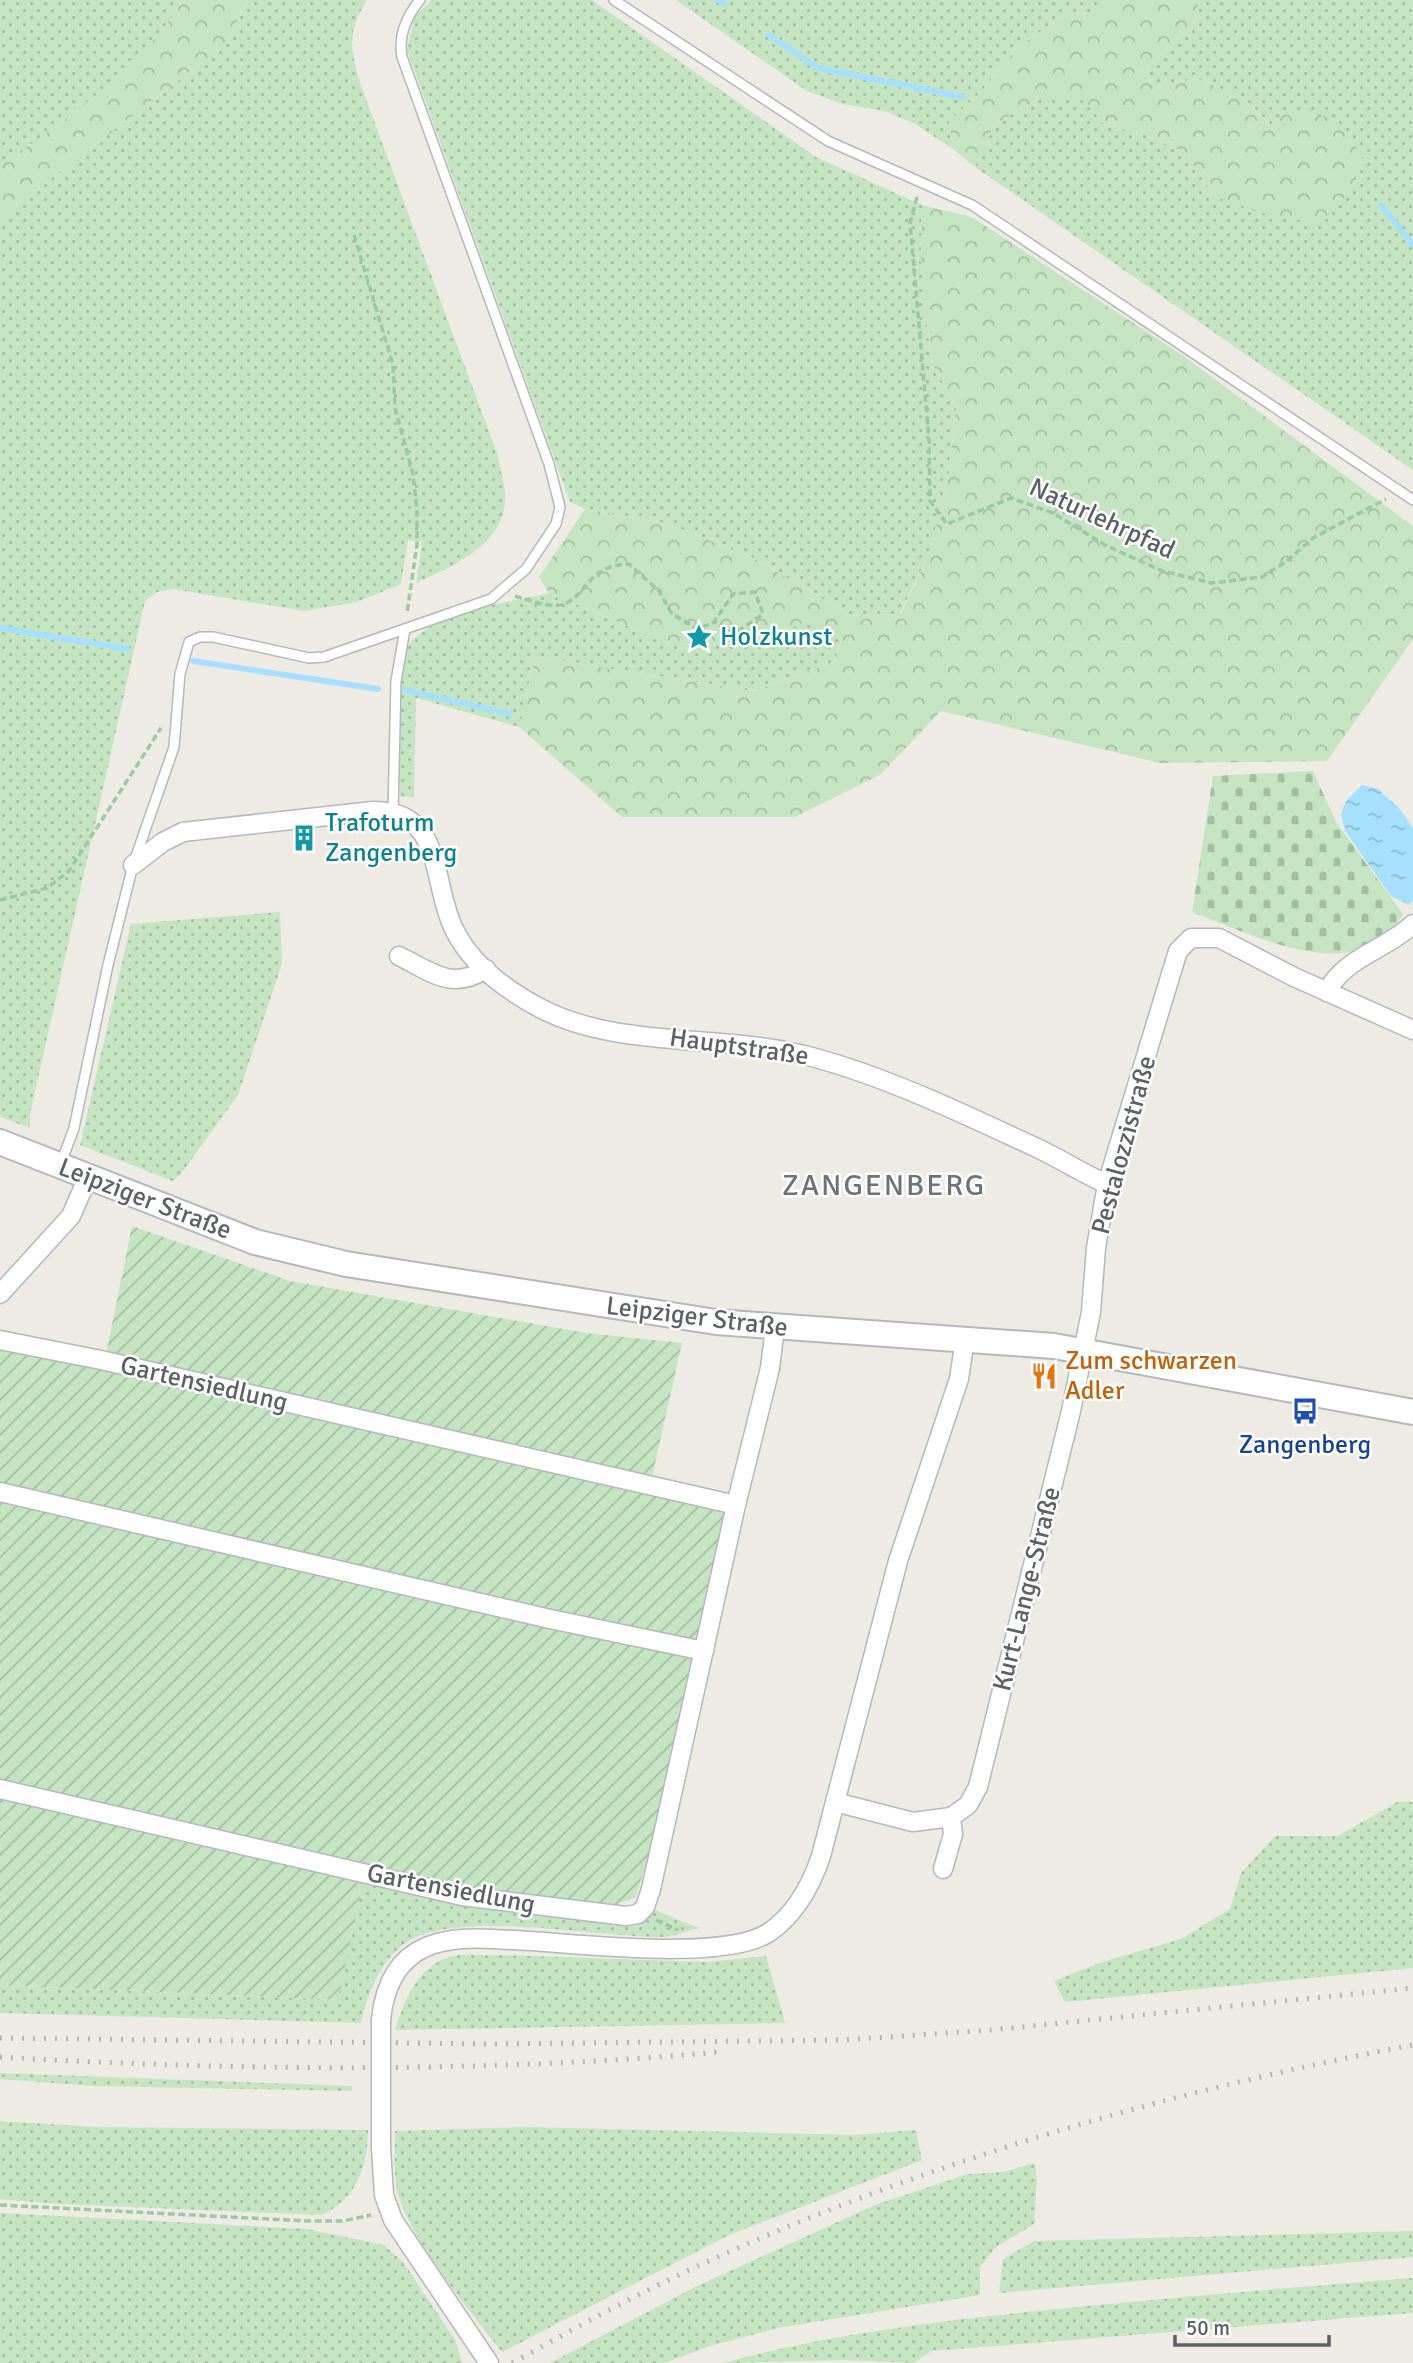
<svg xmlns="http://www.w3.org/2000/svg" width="1413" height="2363" font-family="Signika,sans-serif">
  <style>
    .grass { fill: url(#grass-dots) }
    .forest { fill: url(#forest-crowns) }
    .cemetery { fill: url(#cemetery-stones) }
    .garden { fill: url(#garden-furrows) }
    .water { fill: url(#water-ripples) }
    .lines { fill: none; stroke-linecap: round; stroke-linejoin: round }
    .stream { stroke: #a6e0fc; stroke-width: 6 }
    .lane-casing { stroke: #b5b7bb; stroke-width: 12 }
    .street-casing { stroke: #b5b7bb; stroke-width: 21 }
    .secondary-casing { stroke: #b3b8bb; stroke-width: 28 }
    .path { stroke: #9cc8a4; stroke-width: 3.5; stroke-dasharray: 7 3.5; stroke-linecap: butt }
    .lane { stroke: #fff; stroke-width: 9 }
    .street { stroke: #fff; stroke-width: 18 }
    .secondary { stroke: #fff; stroke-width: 24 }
    .rail { stroke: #b3b4b4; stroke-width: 5; stroke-dasharray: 2 9; stroke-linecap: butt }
    .street-bridge-casing { stroke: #b5b7bb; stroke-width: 21; stroke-linecap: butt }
    .street-bridge { stroke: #fff; stroke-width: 18 }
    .labels { text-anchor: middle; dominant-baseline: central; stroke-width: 5; stroke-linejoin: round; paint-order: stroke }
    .street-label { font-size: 26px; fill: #5c6164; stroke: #fff }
    .culture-label { font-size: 26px; fill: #0d838f; stroke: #fff; text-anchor: start }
    .food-label { font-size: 26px; fill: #c56008; stroke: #fff; text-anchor: start }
    .transit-label { font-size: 26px; fill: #164399; stroke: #fff }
    .quarter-label { font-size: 30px; letter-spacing: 2px; fill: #6d7376; stroke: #fff }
  </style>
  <defs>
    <pattern id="grass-dots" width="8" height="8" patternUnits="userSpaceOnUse" patternTransform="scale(1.75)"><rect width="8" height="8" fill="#c5e5c2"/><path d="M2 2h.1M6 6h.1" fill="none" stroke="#a3bda1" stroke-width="1.8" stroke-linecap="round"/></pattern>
    <pattern id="forest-crowns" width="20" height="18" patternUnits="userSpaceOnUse" patternTransform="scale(1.75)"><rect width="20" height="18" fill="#c5e5c2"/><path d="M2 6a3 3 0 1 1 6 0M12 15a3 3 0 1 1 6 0" fill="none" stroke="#a3bda1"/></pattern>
    <pattern id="cemetery-stones" width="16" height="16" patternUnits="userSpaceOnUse" patternTransform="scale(1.75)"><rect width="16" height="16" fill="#c5e5c2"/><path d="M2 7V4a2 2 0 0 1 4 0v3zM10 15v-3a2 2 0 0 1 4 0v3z" fill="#a3bda1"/></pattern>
    <pattern id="garden-furrows" width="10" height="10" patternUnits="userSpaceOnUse" patternTransform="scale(1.75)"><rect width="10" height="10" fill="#c5e5c2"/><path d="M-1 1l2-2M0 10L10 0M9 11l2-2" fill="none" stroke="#a3bda1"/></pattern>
    <pattern id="water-ripples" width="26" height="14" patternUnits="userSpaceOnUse" patternTransform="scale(1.75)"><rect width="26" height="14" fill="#a6e0fc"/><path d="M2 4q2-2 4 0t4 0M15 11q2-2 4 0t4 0" fill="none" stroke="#8ab9d0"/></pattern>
  </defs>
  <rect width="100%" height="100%" fill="#eeebe4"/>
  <!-- grass -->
  <g class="grass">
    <path d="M0,0H182C147,64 61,124 0,165Z"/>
    <path d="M248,0H367C347,33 350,47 360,83L498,456C500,468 504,481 505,493C509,543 453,566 416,583L422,542L408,540L401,584L357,602L304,611L173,589L157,592L145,601L30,1114V1128L0,1117V218L226,44Z"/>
    <path d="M432,0H592L816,157L922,205L921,258L931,362L956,407L949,472L930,551L900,614L852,616L757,560L669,524L585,509L570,502L407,50L415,16Z"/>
    <path d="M676,0H1104L1099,12L1062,16L1016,49L980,93L949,121L953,149L915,124L884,111L839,103L807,91Z"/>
    <path d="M1199,0H1413V470L975,167L994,125L1043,96H1082L1104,125L1144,134L1186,153L1214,196L1271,125L1240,96L1195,78L1157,89L1141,71L1194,25Z"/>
    <path d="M549,593L680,648L755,642L808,621L842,637L834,662L753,691L535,657L519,727L416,698L414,797H400C400,762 392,676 407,648C425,614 513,601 549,593Z"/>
    <path d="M280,912L282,964L238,1095L181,1174L173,1181L80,1145L131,924Z"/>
    <path d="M1397,1802H1413V1968L1065,2002L1054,1981L1102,1962L1181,1939L1230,1909L1241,1873L1275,1836H1338Z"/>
    <path d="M363,1882L633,1920L655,1910L698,1928C687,1931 673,1937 662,1937C600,1938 450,1907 403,1945C379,1964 368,1993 361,2023L0,2013V1985L337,2000Z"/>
    <path d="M497,1955L707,1962L766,1956L785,2023L395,2030C404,2001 419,1963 453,1956C466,1953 484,1956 497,1955Z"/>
    <path d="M0,2073L352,2086V2091L94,2086L0,2079Z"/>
    <path d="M0,2121L95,2127L368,2130C368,2166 356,2201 321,2215L57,2204L0,2199Z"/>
    <path d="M526,2127L856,2135L916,2130L922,2160L729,2235L502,2352C471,2312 408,2238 397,2190C393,2172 395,2149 395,2131Z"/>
    <path d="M1035,2163L1037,2181L1034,2224L996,2247L980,2267V2295L778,2328L710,2346L664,2363H550L697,2286L875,2205L968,2174L1003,2172Z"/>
    <path d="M0,2213L307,2229L384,2245L404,2263L455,2340L462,2363H0Z"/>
    <path d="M1413,2231V2257L999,2293L1003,2259L1034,2241Z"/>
    <path d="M1413,2278V2313L931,2351L914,2363L842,2360L724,2363C823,2335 925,2323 1027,2312C1155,2299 1284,2288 1413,2278Z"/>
  </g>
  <!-- forest -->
  <g class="forest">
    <path d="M182,0H248L226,44L0,218V165C61,124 147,64 182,0Z"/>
    <path d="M1104,0H1199L1194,25L1141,71L1157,89L1195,78L1240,96L1270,125L1287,110L1335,118L1363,156L1347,195L1319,224L1258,212L1214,196L1186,153L1144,134L1104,125L1081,96H1043L994,125L975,167L953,149L949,121L980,93L1016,49L1062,16L1099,12Z"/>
    <path d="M922,205L972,217L1182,355L1413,526V639L1327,761L1160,763L941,711L880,775L795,817H622L519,727L535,657L753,691L834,662L842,638L808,621L755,642L680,648L549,593L539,577L585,509L669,524L757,560L852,616L901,614L930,551L949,472L956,407L931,362L921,258Z"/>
  </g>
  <!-- cemetery -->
  <path class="cemetery" d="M1313,771L1336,822L1403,914C1362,992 1251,934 1192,912L1213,776Z"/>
  <!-- garden -->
  <path class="garden" d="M132,1226L290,1281L586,1333L682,1343L648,1495L728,1514L648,1857L636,1897L615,1905L363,1882L338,2000L0,1985V1346L103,1369Z"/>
  <!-- water -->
  <path class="water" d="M1362,785L1378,789L1399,808L1413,828V901L1409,905L1391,896L1345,831L1341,814L1346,801Z"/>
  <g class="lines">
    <!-- stream -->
    <g class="stream">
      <path d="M718,0L724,3"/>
      <path d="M769,35L818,68L963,97"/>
      <path d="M1381,205L1413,245"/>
      <path d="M0,628L127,649"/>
      <path d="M193,661L378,689"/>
      <path d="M405,690L510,714"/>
    </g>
    <!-- lane casing -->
    <g class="lane-casing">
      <g id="lane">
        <path d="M614,0L828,141L972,205L1413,500"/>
        <path d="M393,812L396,681L405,629"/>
        <path d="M60,1166L74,1128L108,965L133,865L174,747L180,674L189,642L200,637H213L309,658L324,657L491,599L526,569L556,524L560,507L549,464L402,57C398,35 406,17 420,0"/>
      </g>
    </g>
    <!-- street casing -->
    <g class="street-casing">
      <g id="street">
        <path d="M133,865L163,842L183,832L373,811C445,810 431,884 454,929C470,963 505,989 538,1007C617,1050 726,1033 812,1057C887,1077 966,1115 1037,1148C1061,1159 1083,1174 1107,1184"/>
        <path d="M399,956C432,972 451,991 486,969"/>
        <path d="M1327,992C1343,958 1386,950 1413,924"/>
        <path d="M0,1294L71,1216L88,1177"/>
        <path d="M0,1340L101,1360L736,1505"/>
        <path d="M0,1492L550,1619L704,1651"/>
        <path d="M0,1789L462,1896L626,1916L638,1914L645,1907L651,1889L736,1505L770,1368L775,1327"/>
        <path d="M835,1802L913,1822L951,1817L953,1834L943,1869"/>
        <path d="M951,1817L968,1805L978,1787L1071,1411L1091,1312L1096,1248L1107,1184L1178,951L1191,938H1219L1294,977L1413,1030"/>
        <path d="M381,2020C384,1989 396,1960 426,1947C453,1935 486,1939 515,1940C574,1943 722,1962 768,1933C795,1915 811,1886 821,1856L898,1561L959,1379L965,1339"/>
        <path d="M381,2148L384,2195L393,2220L489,2363"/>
      </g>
    </g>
    <!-- secondary casing -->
    <g class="secondary-casing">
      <path id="secondary" d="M0,1142L255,1242L346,1264L716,1322L1054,1346L1413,1412"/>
    </g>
    <!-- path -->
    <g class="path">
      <path d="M917,197L910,223L929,439L930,501L947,524L1011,498L1053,513L1105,545L1162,571L1212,583L1262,577L1287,561L1313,538L1386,499"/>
      <path d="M354,235L393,365L395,408L413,474L417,511V544L407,613"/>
      <path d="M515,596C528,600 551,609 564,604C589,594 587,565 629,564L659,591L672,614L698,629L714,622L733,594L755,592L763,614L736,633L714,622"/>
      <path d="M0,900L47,888L69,871L161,728"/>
      <path d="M656,1920L678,1930"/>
      <path d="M0,2205L307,2221H343L371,2215"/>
    </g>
    <!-- lane -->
    <use href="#lane" class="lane"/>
    <!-- street -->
    <use href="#street" class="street"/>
    <!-- secondary -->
    <use href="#secondary" class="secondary"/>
    <!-- rail -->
    <g class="rail">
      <path d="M0,2038L490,2044L843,2040L991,2030L1413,1988"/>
      <path d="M0,2057C235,2071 486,2073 720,2052"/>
      <path d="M512,2363C581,2325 651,2286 724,2254C943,2157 1178,2089 1413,2045"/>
    </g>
    <!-- street-bridge casing -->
    <g class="street-bridge-casing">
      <path id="street-bridge" d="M381,2020V2148"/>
    </g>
    <!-- street-bridge -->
    <use href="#street-bridge" class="street-bridge"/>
  </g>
  <!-- icons -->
  <defs>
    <g id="sight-bare" transform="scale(2.1)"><path d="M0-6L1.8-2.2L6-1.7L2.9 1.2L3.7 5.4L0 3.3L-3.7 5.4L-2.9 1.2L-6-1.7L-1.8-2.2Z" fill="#0f9aa8" stroke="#fff" stroke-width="2.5" paint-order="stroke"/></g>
    <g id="building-bare" transform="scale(2.1)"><path d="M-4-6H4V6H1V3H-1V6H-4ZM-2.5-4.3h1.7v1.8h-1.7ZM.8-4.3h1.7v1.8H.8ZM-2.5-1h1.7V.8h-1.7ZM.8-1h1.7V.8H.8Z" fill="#0f9aa8" stroke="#fff" stroke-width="2.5" paint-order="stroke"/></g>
    <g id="restaurant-bare" transform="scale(2.1)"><path d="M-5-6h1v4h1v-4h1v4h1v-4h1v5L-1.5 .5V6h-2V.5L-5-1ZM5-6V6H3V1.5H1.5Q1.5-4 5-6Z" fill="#e8710a" stroke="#fff" stroke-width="2.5" paint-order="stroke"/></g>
    <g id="bus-bare" transform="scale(2.1)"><path d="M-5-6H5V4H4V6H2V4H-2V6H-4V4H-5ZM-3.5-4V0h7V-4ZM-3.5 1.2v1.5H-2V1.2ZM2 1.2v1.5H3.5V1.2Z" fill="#1a4fb4" stroke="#fff" stroke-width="2.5" paint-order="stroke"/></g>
  </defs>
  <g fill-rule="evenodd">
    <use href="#sight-bare" x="699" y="637"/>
    <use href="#building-bare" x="304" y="838"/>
    <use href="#restaurant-bare" x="1044" y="1376"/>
    <use href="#bus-bare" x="1305" y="1411"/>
  </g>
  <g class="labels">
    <!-- street labels -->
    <g class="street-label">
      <text transform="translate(1102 519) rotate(25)">Naturlehrpfad</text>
      <text transform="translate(739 1047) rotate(8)">Hauptstraße</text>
      <text transform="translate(1124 1145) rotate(-75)">Pestalozzistraße</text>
      <text transform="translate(145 1199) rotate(21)">Leipziger Straße</text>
      <text transform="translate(697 1317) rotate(7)">Leipziger Straße</text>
      <text transform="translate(204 1384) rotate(13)">Gartensiedlung</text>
      <text transform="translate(1027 1589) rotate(-76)">Kurt-Lange-Straße</text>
      <text transform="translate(451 1889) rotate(11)">Gartensiedlung</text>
    </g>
    <!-- culture labels -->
    <g class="culture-label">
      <text x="720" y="637">Holzkunst</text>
      <text x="325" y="823">Trafoturm<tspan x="325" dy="30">Zangenberg</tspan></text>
    </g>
    <!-- food labels -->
    <g class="food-label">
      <text x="1065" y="1361">Zum schwarzen<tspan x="1065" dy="30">Adler</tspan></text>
    </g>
    <!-- transit labels -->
    <g class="transit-label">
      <text x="1305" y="1445">Zangenberg</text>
    </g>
    <!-- quarter labels -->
    <g class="quarter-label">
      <text x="884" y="1185">ZANGENBERG</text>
    </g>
  </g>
  <!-- scale -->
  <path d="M1175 2335v10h154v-10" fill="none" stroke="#5c6164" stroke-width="3.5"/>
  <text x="1186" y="2335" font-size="21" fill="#5c6164" stroke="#ffffff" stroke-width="5" paint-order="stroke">50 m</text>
</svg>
